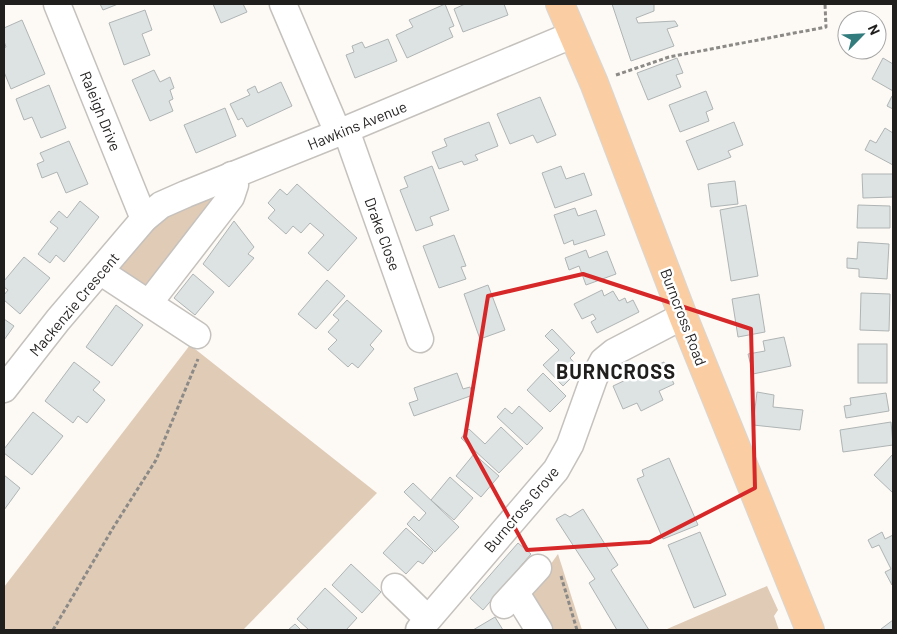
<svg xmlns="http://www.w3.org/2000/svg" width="897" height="634" font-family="Barlow,sans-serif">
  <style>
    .green { fill: #e0cbb6 }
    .building { fill: #dde3e3; stroke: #afb4b4 }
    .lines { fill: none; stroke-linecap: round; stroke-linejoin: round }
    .minor-casing { stroke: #c5c1bd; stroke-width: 29 }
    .major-casing { stroke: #d7d7d6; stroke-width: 30 }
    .path { stroke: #8c8a87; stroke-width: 3; stroke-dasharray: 4 2.5; stroke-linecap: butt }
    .minor { stroke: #fff; stroke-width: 26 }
    .major { stroke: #facea2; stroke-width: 28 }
    .marked { fill: none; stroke: #d62828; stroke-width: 4; stroke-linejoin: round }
    .labels { text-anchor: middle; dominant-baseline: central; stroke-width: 5; stroke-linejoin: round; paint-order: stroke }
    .street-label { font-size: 15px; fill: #211f1e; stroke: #fff }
    .district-label { font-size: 20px; font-weight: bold; letter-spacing: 1px; fill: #211f1e; stroke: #fff }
  </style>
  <rect width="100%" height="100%" fill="#fdfaf6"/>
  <!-- green -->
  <g class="green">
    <path d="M206,199L219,200L149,292L114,269L147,229L166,216Z"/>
    <path d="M190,345L377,493L243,630H4V587Z"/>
    <path d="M558,554L582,630H552L534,602L532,590Z"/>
    <path d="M767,586L778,610L774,616L779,630H667V629Z"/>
  </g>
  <!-- building -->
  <g class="building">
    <path d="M100,4H118L103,10Z"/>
    <path d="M213,4H243L247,12L221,23Z"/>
    <path d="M445,4L454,26L449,28L453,37L407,58L396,35L413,27L409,20Z"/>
    <path d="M465,4H504L508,15L463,32L454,9Z"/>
    <path d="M612,4H654V11L636,18L638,23L675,21L678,26L667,29L674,46L631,61Z"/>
    <path d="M145,10L152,30L142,34L150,55L124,65L109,23Z"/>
    <path d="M22,20L45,74L11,89L4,72V48L6,47L4,41V28Z"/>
    <path d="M388,39L397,61L355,78L346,55L354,52L352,46L362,42L365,48Z"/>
    <path d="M677,58L683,73L676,75L681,87L648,100L637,73Z"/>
    <path d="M883,58L893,64V91L872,79Z"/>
    <path d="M154,70L160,82L170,77L174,88L170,90L173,99L169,101L173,111L150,121L132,80Z"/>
    <path d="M281,82L292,106L247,127L242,118L238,120L230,104L250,95L247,90L255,86L258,93Z"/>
    <path d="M49,85L66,128L41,138L32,117L24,120L16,99Z"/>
    <path d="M706,91L713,109L706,112L709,121L680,132L669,105Z"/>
    <path d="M892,96L893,97V109L887,106Z"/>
    <path d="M540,97L556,135L537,143L533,135L510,144L497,114Z"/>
    <path d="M225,108L236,136L196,153L184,125Z"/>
    <path d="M489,122L498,146L475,155L478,160L464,165L462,161L439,169L432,152L447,146L444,139Z"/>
    <path d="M734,122L743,145L728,151L731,157L698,170L686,141Z"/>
    <path d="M885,128L893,133V165L865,150L870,140L876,143Z"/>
    <path d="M69,141L88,184L66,193L57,172L42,178L37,164L44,161L40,153Z"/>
    <path d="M432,166L449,210L430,217L433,225L416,231L400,190L408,187L404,177Z"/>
    <path d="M561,166L566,179L584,173L592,195L555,208L542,173Z"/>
    <path d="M862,174H893V197L863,198Z"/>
    <path d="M735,181L738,204L711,207L708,184Z"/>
    <path d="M297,184L357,238L328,271L308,253L324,235L310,223L301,233L293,226L286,234L268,218L275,210L268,203L280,189L287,195Z"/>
    <path d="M80,201L99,217L64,262L56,255L50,263L38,254L58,228L50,222L59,211L67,218Z"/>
    <path d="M746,205L758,276L731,281L720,210Z"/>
    <path d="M858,205L890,206V228H857Z"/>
    <path d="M575,208L578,216L596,210L605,235L574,245L573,240L564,244L554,215Z"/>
    <path d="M234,221L254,247L248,254L254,258L229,287L203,264Z"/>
    <path d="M454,235L466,266L461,267L466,279L439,288L423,246Z"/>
    <path d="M858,242L889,244L887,279L859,277V269L847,268V258L857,259Z"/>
    <path d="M586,250L589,258L607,251L616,274L586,285L579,266L569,270L565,258Z"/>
    <path d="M24,257L50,278L20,314L4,300V295L8,290L4,287V281Z"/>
    <path d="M193,274L214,292L195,315L174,298Z"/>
    <path d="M327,280L345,296L316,329L298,314Z"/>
    <path d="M488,285L505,330L480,339L464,294Z"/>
    <path d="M602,290L604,296L613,291L619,301L625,298L627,303L633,300L639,312L597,333L591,322L596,319L593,314L582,319L574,304Z"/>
    <path d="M861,293L890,294L889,331L860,330Z"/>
    <path d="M759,294L765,332L738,337L732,299Z"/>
    <path d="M347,300L382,331L370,345L374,349L358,368L352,363L348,367L328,349L337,340L328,332L339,320L333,315Z"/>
    <path d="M116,305L143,325L112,366L86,347Z"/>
    <path d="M4,319L14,326L4,340Z"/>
    <path d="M552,329L575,353L570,358L580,369L563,386L543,365L559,350L545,336Z"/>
    <path d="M784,337L791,366L753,374L748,354L765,351L763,341Z"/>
    <rect x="858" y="344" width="29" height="39"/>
    <path d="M74,362L100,382L93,390L105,400L87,423L78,416L73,423L45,401Z"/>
    <path d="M664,362L674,384L659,391L663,400L641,411L637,403L623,409L613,386Z"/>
    <path d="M457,373L463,389L470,387L473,395L414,416L409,403L418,400L414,388Z"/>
    <path d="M543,373L566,396L550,412L527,390Z"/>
    <path d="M757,392L774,395L773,407L803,410L800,430L753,425Z"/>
    <path d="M886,393L889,411L846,418L844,406L851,405L850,398Z"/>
    <path d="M519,406L543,428L527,445L497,417L505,408L512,414Z"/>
    <path d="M33,412L63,436L32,475L4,453V449Z"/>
    <path d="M891,422L893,445L843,452L840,430Z"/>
    <path d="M501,427L523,448L499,473L461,438L469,429L485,444Z"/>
    <path d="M474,454L499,476L481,497L456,476Z"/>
    <path d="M893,454V493L874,475Z"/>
    <path d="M669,458L698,525L663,539L637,479L644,476L642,470Z"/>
    <path d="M4,475L20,488L4,510Z"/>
    <path d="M450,477L473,498L454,520L431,500Z"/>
    <path d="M413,483L459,527L435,552L407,524L414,516L419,521L426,513L404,492Z"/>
    <path d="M583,509L618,565L611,570L649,630H617L589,583L595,579L556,519L565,514L570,517Z"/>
    <path d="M406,528L433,552L423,564L418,561L406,574L383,553Z"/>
    <path d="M700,532L726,595L694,608L668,545Z"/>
    <path d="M882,532L885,539L893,535L892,585L885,572L891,569L879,545L872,548L868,540Z"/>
    <path d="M518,543L531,554L483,610L470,598Z"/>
    <path d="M351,564L381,592L362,613L332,585Z"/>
    <path d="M325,588L357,618L346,630H309L297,619Z"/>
    <path d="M495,617L503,630H473Z"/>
    <path d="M893,620V630H882L881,629Z"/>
    <path d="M295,624L301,630H288Z"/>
  </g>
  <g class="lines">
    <!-- minor casing -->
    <g class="minor-casing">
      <g id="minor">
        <path d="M57,4L144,219"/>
        <path d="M283,4L338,133"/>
        <path d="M346,130L420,339"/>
        <path d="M101,272L197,335"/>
        <path d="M149,303L231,197L235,185L232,175"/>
        <path d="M4,389L58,320L144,219L161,205L186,194L338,133L572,35"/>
        <path d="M395,587L428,619"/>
        <path d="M516,593L539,630"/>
        <path d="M504,605L538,568"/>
        <path d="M419,630L556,470L570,445L594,378L603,361L614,352L683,316"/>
      </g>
    </g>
    <!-- major casing -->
    <g class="major-casing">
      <path id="major" d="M560,4L594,83L683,316L810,630"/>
    </g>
    <!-- path -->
    <g class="path">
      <path d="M616,75L669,57L826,27L825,4"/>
      <path d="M561,576L577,630"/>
      <path d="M53,630L113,528L156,460L198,359"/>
    </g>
    <!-- minor -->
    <use href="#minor" class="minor"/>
    <!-- major -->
    <use href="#major" class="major"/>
  </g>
  <!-- marked area -->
  <path class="marked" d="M583,274L751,329L755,488L650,542L527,550L465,437L488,296Z"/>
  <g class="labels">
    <!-- street labels -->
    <g class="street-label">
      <text transform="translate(101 111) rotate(68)">Raleigh Drive</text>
      <text transform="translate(357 125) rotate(-22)">Hawkins Avenue</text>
      <text transform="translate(383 234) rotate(70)">Drake Close</text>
      <text transform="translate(74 304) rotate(-50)">Mackenzie Crescent</text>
      <text transform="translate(684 317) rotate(69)">Burncross Road</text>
      <text transform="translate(521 509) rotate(-50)">Burncross Grove</text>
    </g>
    <!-- district labels -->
    <g class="district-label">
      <text x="616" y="371">BURNCROSS</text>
    </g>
  </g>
  <!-- border -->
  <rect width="897" height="634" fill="none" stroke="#211f1e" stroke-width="10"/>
  <!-- north arrow -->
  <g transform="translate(862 35) rotate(66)"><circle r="24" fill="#ffffff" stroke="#a6a5a5"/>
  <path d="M0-4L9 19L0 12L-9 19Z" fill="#337c7d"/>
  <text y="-8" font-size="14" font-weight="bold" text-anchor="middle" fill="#211f1e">N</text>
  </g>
</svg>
